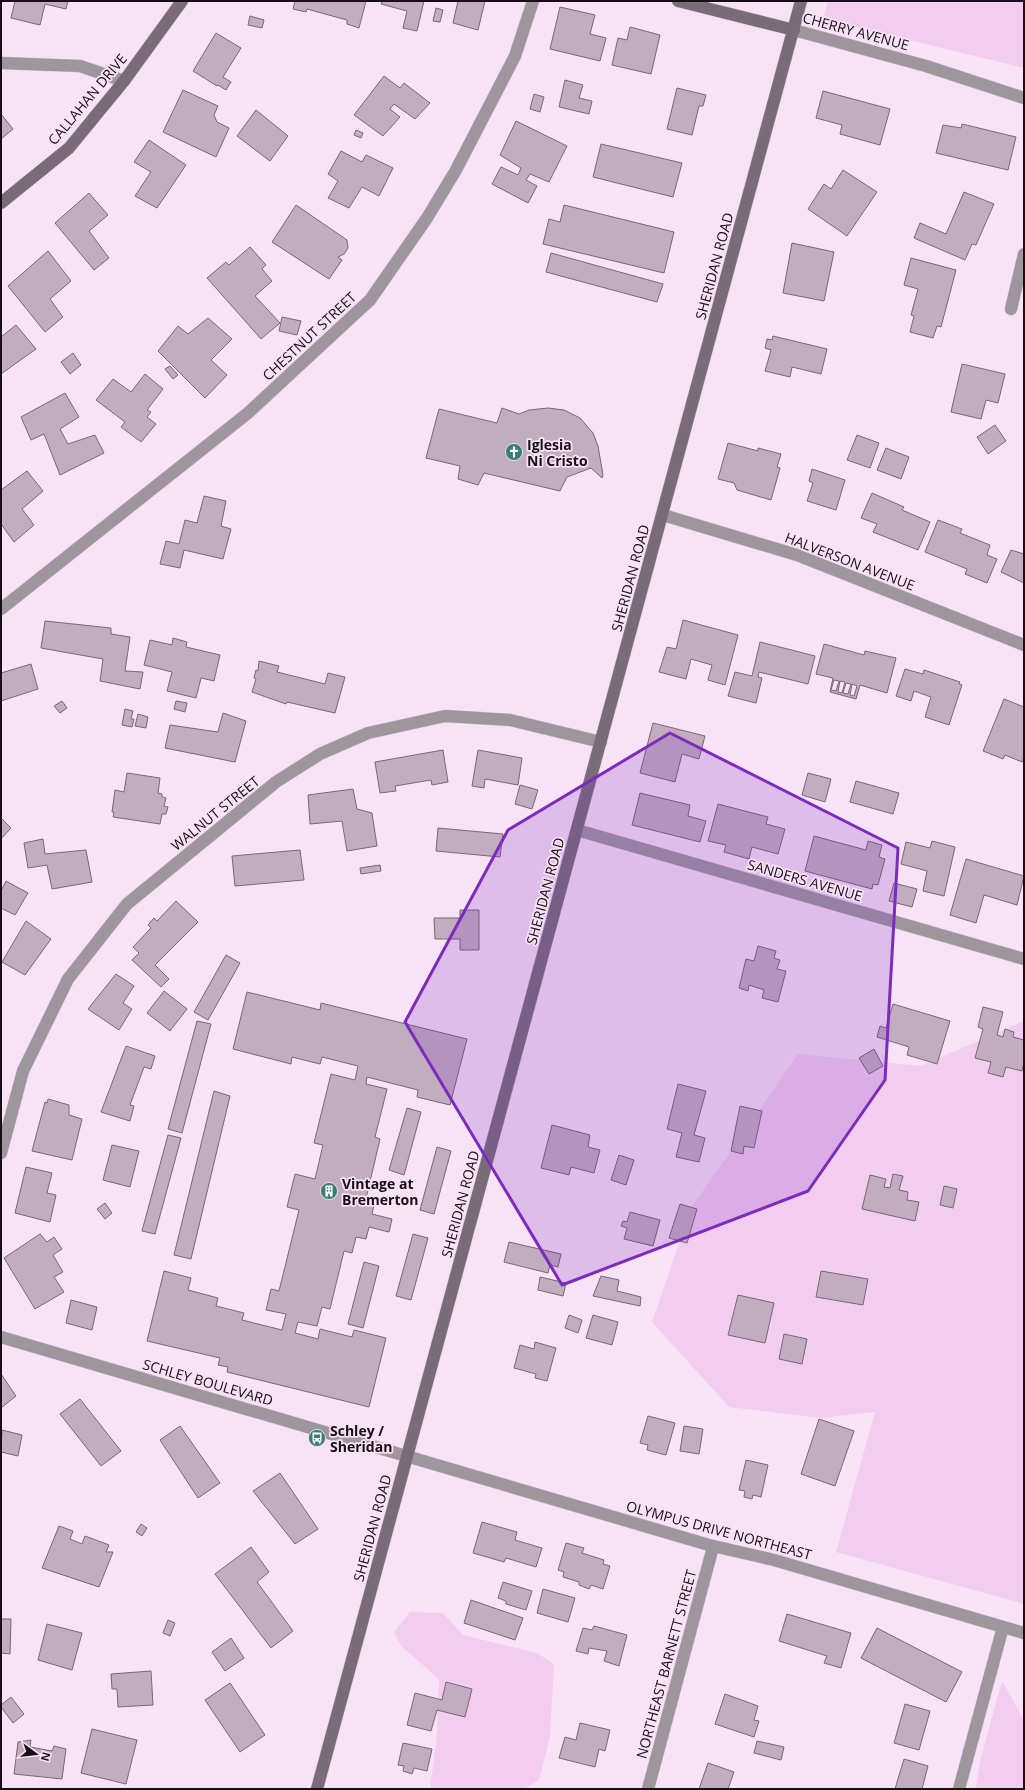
<svg xmlns="http://www.w3.org/2000/svg" width="1025" height="1790" font-family="'Open Sans',sans-serif">
  <style>
    .green { fill: #f3cdf0 }
    .building { fill: #c2adc0; stroke: #796677; fill-rule: evenodd }
    .lines { fill: none; stroke-linecap: round; stroke-linejoin: round }
    .street-casing { stroke: #d4c0d2; stroke-width: 13 }
    .secondary-casing { stroke: #d4c0d2; stroke-width: 13 }
    .street { stroke: #9e959d; stroke-width: 12 }
    .secondary { stroke: #796c78; stroke-width: 12 }
    .marked { fill: #7b2cbf; fill-opacity: 0.2; stroke: #7b2cbf; stroke-width: 3; stroke-linejoin: round }
    .labels { text-anchor: middle; dominant-baseline: central; stroke-width: 3.5; stroke-linejoin: round; paint-order: stroke }
    .street-label { font-size: 14px; fill: #160f15; stroke: #f8e2f6 }
    .poi-label { font-size: 14px; font-weight: bold; fill: #160f15; stroke: #f8e2f6; text-anchor: start }
  </style>
  <rect width="100%" height="100%" fill="#f8e2f6"/>
  <!-- green -->
  <g class="green">
    <path d="M828,1H1024V68L823,19Z"/>
    <path d="M1024,1021V1604L836,1552L875,1412L820,1418L729,1407L652,1322L691,1208L798,1054L921,1066Z"/>
    <path d="M410,1612L443,1613L463,1635L537,1653L554,1664L550,1737L539,1780L524,1789H430L437,1735L439,1679L402,1647L394,1632Z"/>
    <path d="M1002,1681L1024,1720V1789H976L980,1761Z"/>
  </g>
  <!-- building -->
  <g class="building">
    <path d="M15,1H68L66,9L45,4L40,25L11,18Z"/>
    <path d="M295,1H366L359,28L347,24V20L307,9L306,12L293,9Z"/>
    <path d="M382,1H424L417,31L403,28L407,11L381,4Z"/>
    <path d="M458,1H485L478,30L453,23Z"/>
    <path d="M560,7L595,15L590,34L606,38L600,61L550,49Z"/>
    <path d="M436,8L443,10L440,22L433,21Z"/>
    <path d="M250,16L264,20L262,28L248,25Z"/>
    <path d="M630,27L660,35L651,74L612,65L618,38L627,40Z"/>
    <path d="M216,33L241,48L223,77L231,82L226,90L218,85L217,86L193,71Z"/>
    <path d="M384,76L400,88L404,83L430,103L415,119L394,104L390,109L400,117L383,136L354,115Z"/>
    <path d="M565,80L583,85L579,98L592,101L589,114L559,107Z"/>
    <path d="M677,88L706,95L703,106H699L692,135L667,129Z"/>
    <path d="M183,90L218,106L214,115L217,122L229,128L216,157L163,132Z"/>
    <path d="M823,91L890,109L880,145L840,134L842,125L816,118Z"/>
    <path d="M534,94L544,97L540,112L530,109Z"/>
    <path d="M256,110L288,136L270,161L237,136Z"/>
    <path d="M1,114L13,129L1,139Z"/>
    <path d="M516,121L567,146L549,182L530,174L526,180L537,186L528,203L492,184L501,167L518,175L521,168L500,155Z"/>
    <path d="M962,124L1016,137L1008,170L936,153L943,125L961,128Z"/>
    <path d="M356,130L363,133L361,138L354,135Z"/>
    <path d="M149,140L186,165L157,208L135,196L151,172L134,162Z"/>
    <path d="M601,144L682,163L673,197L593,177Z"/>
    <path d="M341,151L362,162L366,155L393,168L379,196L362,187L349,208L328,198L338,181L328,174Z"/>
    <path d="M843,170L877,192L847,236L808,209L824,184L831,189Z"/>
    <path d="M964,192L994,204L976,245L972,244L965,260L914,238L920,223L946,234Z"/>
    <path d="M89,193L108,215L89,231L109,258L94,270L55,223Z"/>
    <path d="M296,205L347,240L348,248L344,254L338,257L342,260L329,279L272,242Z"/>
    <path d="M564,205L674,232L664,273L543,244L549,219L560,222Z"/>
    <path d="M792,243L834,252L824,301L783,293Z"/>
    <path d="M250,247L266,265L262,269L272,281L255,296L280,323L261,339L207,278L226,262L229,265Z"/>
    <path d="M48,251L71,281L50,299L63,317L45,332L8,286Z"/>
    <path d="M551,253L663,284L657,302L546,272Z"/>
    <path d="M911,258L956,270L941,327L937,326L933,338L910,332L914,316L911,315L918,289L904,285Z"/>
    <path d="M282,317L301,321L297,335L279,331Z"/>
    <path d="M208,318L232,339L211,360L227,375L205,398L158,351L178,326L188,334Z"/>
    <path d="M16,325L36,349L1,374V337Z"/>
    <path d="M773,336L827,349L821,374L792,367L790,377L765,371L771,350L765,348L767,339L772,340Z"/>
    <path d="M73,353L81,365L70,374L61,362Z"/>
    <path d="M962,364L1005,374L998,403L986,400L981,419L951,412Z"/>
    <path d="M170,366L178,375L173,379L165,369Z"/>
    <path d="M145,374L163,389L147,410L151,412L147,417L156,424L141,442L121,427L125,422L96,400L113,379L131,392Z"/>
    <path d="M65,393L79,417L60,429L68,444L95,435L104,453L60,475L44,434L31,440L21,417Z"/>
    <path d="M502,408L519,414L529,410L548,408L564,410L580,418L593,433L598,446L603,475L602,478L591,468L567,477L560,491L484,473L478,485L458,479L460,466L426,458L439,409L497,423Z"/>
    <path d="M995,425L1006,441L988,454L977,437Z"/>
    <path d="M857,435L879,443L870,468L847,460Z"/>
    <path d="M728,443L758,451V448L781,454L777,467L780,468L771,500L737,490L734,483L718,479Z"/>
    <path d="M886,448L909,457L901,479L877,470Z"/>
    <path d="M812,469L845,480L836,510L807,501L813,483L809,481Z"/>
    <path d="M27,471L43,491L22,509L34,525L14,542L1,524V490Z"/>
    <path d="M872,493L904,507L902,510L930,522L918,550L873,532L877,524L861,518Z"/>
    <path d="M204,496L226,501L221,526L231,529L223,559L184,550L180,568L160,564L166,541L179,544L185,520L197,523Z"/>
    <path d="M938,520L962,529L960,533L990,545L987,555L997,559L987,583L965,574L967,569L925,552Z"/>
    <path d="M1011,550L1024,554V583L1001,572Z"/>
    <path d="M683,620L738,635L725,685L708,680L712,665L691,659L686,679L659,672L667,647L676,649Z"/>
    <path d="M45,621L111,628V634L130,637L125,671L143,672L140,689L100,681L103,659L41,648Z"/>
    <path d="M173,638L187,642L186,647L220,655L214,681L201,678L196,698L167,691L172,672L144,665L150,640L172,645Z"/>
    <path d="M760,642L815,656L808,684L759,672L758,677L762,678L756,703L728,696L735,672L752,676Z"/>
    <path d="M824,644L864,655L865,651L896,658L887,693L860,685L856,699L830,692L833,678L816,674ZM834,680L839,681L836,691L831,690ZM840,681L845,682L842,693L838,692ZM846,683L851,684L848,694L843,693ZM852,684L857,686L854,696L850,695Z"/>
    <path d="M259,661L279,666L277,672L325,684L328,673L345,677L335,713L287,702L286,704L252,692L256,679L254,678L256,670L258,671Z"/>
    <path d="M31,664L38,689L1,701V673Z"/>
    <path d="M905,669L923,674L924,670L960,682L959,684L962,685L949,725L925,717L931,697L914,691L911,701L896,696Z"/>
    <path d="M1004,699L1024,707V758L1022,762L1005,755L1003,759L983,751Z"/>
    <path d="M62,701L67,708L60,713L54,706Z"/>
    <path d="M176,701L187,703L185,712L174,709Z"/>
    <path d="M125,709L133,711L131,719H134L132,727L122,725Z"/>
    <path d="M223,713L246,721L235,762L165,748L170,725L218,732Z"/>
    <path d="M138,714L148,717L146,728L135,726Z"/>
    <path d="M653,723L705,736L699,759L682,754L675,782L640,773Z"/>
    <path d="M443,750L448,782L432,785L431,780L395,786L396,791L380,793L375,762Z"/>
    <path d="M478,750L522,758L518,785L485,779L484,788L472,786Z"/>
    <path d="M127,773L160,778L158,793L162,794V797L166,798L164,806L168,807L166,814H162L160,824L113,817L114,812H112L115,790L124,792Z"/>
    <path d="M808,773L831,779L825,802L802,795Z"/>
    <path d="M856,781L899,793L893,814L850,802Z"/>
    <path d="M520,785L538,790L532,809L515,804Z"/>
    <path d="M353,789L357,809L372,813L377,846L347,851L342,821L310,824L308,795Z"/>
    <path d="M640,793L690,805L688,816L706,821L700,842L632,825Z"/>
    <path d="M718,804L768,817L766,824L785,829L778,854L752,847L749,859L724,852L726,845L708,841Z"/>
    <path d="M1,818L11,828L1,839Z"/>
    <path d="M438,828L503,834L500,857L436,851Z"/>
    <path d="M814,836L866,850L868,841L882,845L879,857L885,859L878,885L873,884L872,889L805,871Z"/>
    <path d="M43,839L45,854L86,850L92,882L52,889L47,865L28,868L24,843Z"/>
    <path d="M932,841L955,847L944,896L923,891L927,871L901,864L906,842L930,848Z"/>
    <path d="M300,850L304,880L235,886L232,856Z"/>
    <path d="M966,859L1024,876L1017,905L984,895L976,923L950,915Z"/>
    <path d="M380,865L381,871L361,874L360,868Z"/>
    <path d="M6,881L28,893L15,915L1,908V891Z"/>
    <path d="M894,883L917,889L912,907L889,901Z"/>
    <path d="M176,901L198,922L155,965L169,979L161,987L132,960L139,953L133,947L151,928L148,925L154,918L157,921Z"/>
    <path d="M460,910H479V950H460V939H435L434,918H460Z"/>
    <path d="M26,921L51,939L25,975L2,962Z"/>
    <path d="M758,946L776,951L774,958L780,960L777,969L786,971L778,1002L762,998L764,990L749,985L748,991L739,988L746,959L754,961Z"/>
    <path d="M226,955L240,963L208,1020L194,1012Z"/>
    <path d="M116,974L134,986L123,1003L132,1009L119,1030L88,1009Z"/>
    <path d="M164,991L187,1009L170,1031L147,1013Z"/>
    <path d="M247,992L320,1010L321,1003L467,1039L450,1105L417,1097L418,1090L367,1077L366,1084L387,1089L375,1137L380,1139L365,1203L374,1205L372,1214L392,1219L389,1232L369,1227L366,1239L356,1237L352,1253L344,1251L330,1309L322,1307L317,1326L298,1322L295,1333L318,1339L320,1329L352,1337L354,1330L386,1338L369,1407L227,1372L228,1367L218,1365L220,1358L147,1341L164,1271L191,1278L188,1290L218,1298L216,1306L244,1313L242,1320L282,1330L286,1314L266,1310L271,1289L279,1291L299,1210L287,1207L295,1174L315,1179L323,1145L314,1143L331,1074L355,1080L358,1066L322,1057L320,1064L292,1057L291,1064L233,1049Z"/>
    <path d="M893,1004L950,1021L937,1064L907,1055L909,1047L877,1037L880,1026L886,1028Z"/>
    <path d="M983,1007L1003,1012L997,1035L1003,1037L1005,1029L1014,1032L1013,1037L1024,1040V1062L1022,1071L1006,1067L1003,1077L988,1073L991,1062L975,1058L983,1029L978,1027Z"/>
    <path d="M197,1021L211,1024L182,1133L168,1129Z"/>
    <path d="M126,1046L155,1056L151,1069L144,1067L130,1105L134,1106L130,1121L101,1112Z"/>
    <path d="M874,1049L883,1066L869,1074L859,1058Z"/>
    <path d="M678,1084L706,1091L694,1135L705,1138L699,1162L676,1157L682,1133L667,1129Z"/>
    <path d="M214,1091L230,1096L191,1259L174,1255Z"/>
    <path d="M48,1099L69,1105V1115L82,1119L72,1160L32,1151L45,1102L47,1103Z"/>
    <path d="M740,1106L762,1111L754,1148L744,1146L743,1154L731,1151Z"/>
    <path d="M407,1108L421,1112L404,1175L389,1170Z"/>
    <path d="M552,1125L590,1135L588,1147L600,1150L594,1173L571,1167L569,1175L541,1168Z"/>
    <path d="M168,1135L181,1138L155,1234L142,1231Z"/>
    <path d="M112,1145L139,1151L130,1187L103,1180Z"/>
    <path d="M437,1147L451,1151L434,1214L420,1210Z"/>
    <path d="M619,1155L634,1160L626,1185L611,1180Z"/>
    <path d="M26,1167L52,1173L47,1193L56,1195L50,1222L15,1213Z"/>
    <path d="M893,1174L903,1176L899,1190L908,1192L907,1200L919,1202L915,1221L862,1209L870,1175L886,1179L884,1187L890,1188Z"/>
    <path d="M944,1186L957,1189L953,1208L940,1205Z"/>
    <path d="M105,1203L112,1213L105,1219L97,1209Z"/>
    <path d="M680,1204L697,1209L687,1243L669,1238Z"/>
    <path d="M630,1212L660,1220L653,1246L624,1239L627,1228L621,1226L623,1221L627,1222Z"/>
    <path d="M40,1234L47,1242L54,1237L62,1249L53,1255L63,1272L54,1277L64,1292L35,1309L4,1258Z"/>
    <path d="M413,1234L428,1238L411,1300L396,1296Z"/>
    <path d="M509,1242L561,1254L558,1267L550,1265L548,1273L504,1262Z"/>
    <path d="M364,1262L379,1266L363,1328L348,1324Z"/>
    <path d="M821,1271L868,1279L863,1305L816,1297Z"/>
    <path d="M601,1276L619,1280L617,1291L641,1297L640,1306L593,1296Z"/>
    <path d="M540,1277L566,1283L563,1296L538,1290Z"/>
    <path d="M738,1295L774,1303L765,1343L728,1335Z"/>
    <path d="M71,1300L97,1307L92,1330L66,1323Z"/>
    <path d="M569,1315L582,1320L578,1333L565,1328Z"/>
    <path d="M593,1315L618,1322L612,1345L586,1338Z"/>
    <path d="M784,1334L807,1339L802,1364L779,1359Z"/>
    <path d="M535,1342L556,1348L547,1381L535,1378L536,1374L514,1368L520,1345L534,1349Z"/>
    <path d="M1,1374L16,1396L1,1408Z"/>
    <path d="M80,1399L121,1451L101,1466L60,1414Z"/>
    <path d="M648,1416L675,1423L666,1455L647,1450L648,1445L640,1443Z"/>
    <path d="M819,1419L854,1431L835,1486L801,1474Z"/>
    <path d="M180,1426L220,1483L198,1498L160,1440Z"/>
    <path d="M684,1426L703,1429L699,1454L680,1451Z"/>
    <path d="M2,1430L22,1435L18,1456L1,1452Z"/>
    <path d="M746,1460L768,1465L761,1497L753,1495L752,1499L744,1497L745,1491L739,1490Z"/>
    <path d="M280,1473L318,1529L295,1544L253,1491Z"/>
    <path d="M482,1522L517,1532L515,1540L542,1548L536,1567L506,1558L504,1562L473,1553Z"/>
    <path d="M141,1524L147,1528L142,1536L136,1532Z"/>
    <path d="M59,1526L73,1531L70,1539L82,1544L85,1536L109,1545L106,1552H113L99,1587L42,1568Z"/>
    <path d="M566,1543L584,1548L582,1553L604,1560L603,1564L610,1566L603,1589L591,1585L589,1589L579,1585V1582L563,1577L564,1572L558,1570Z"/>
    <path d="M251,1547L269,1572L257,1582L293,1631L271,1648L215,1574Z"/>
    <path d="M503,1582L532,1591L526,1610L506,1604V1601L498,1598Z"/>
    <path d="M543,1589L575,1598L568,1622L537,1613Z"/>
    <path d="M471,1600L523,1618L515,1640L464,1623Z"/>
    <path d="M787,1614L851,1633L841,1668L824,1663L827,1656L779,1641Z"/>
    <path d="M1,1619H11L10,1654L1,1653Z"/>
    <path d="M168,1620L175,1623L170,1636L163,1633Z"/>
    <path d="M47,1624L82,1633L72,1670L38,1660Z"/>
    <path d="M594,1626L627,1635L619,1666L604,1661L607,1651L589,1648L588,1654L576,1651L583,1628L592,1630Z"/>
    <path d="M877,1628L962,1672L946,1702L861,1658Z"/>
    <path d="M231,1638L244,1658L225,1671L212,1652Z"/>
    <path d="M151,1671L153,1705L118,1707L117,1689H112L111,1674Z"/>
    <path d="M446,1682L472,1689L465,1717L437,1710L431,1731L407,1725L415,1693L442,1700Z"/>
    <path d="M230,1683L265,1735L240,1752L205,1700Z"/>
    <path d="M725,1694L758,1706L754,1720L759,1721L754,1737L715,1724Z"/>
    <path d="M11,1697L24,1714L13,1723L1,1707V1705Z"/>
    <path d="M905,1704L930,1711L919,1750L894,1743Z"/>
    <path d="M580,1723L610,1730L605,1751L599,1749L595,1767L559,1758L565,1737L576,1740Z"/>
    <path d="M92,1729L137,1740L126,1784L81,1773Z"/>
    <path d="M31,1740L30,1747L52,1751L54,1746L66,1749L62,1779L14,1774L18,1742Z"/>
    <path d="M757,1741L784,1747L781,1760L754,1753Z"/>
    <path d="M403,1743L432,1749L427,1771L414,1768L412,1774L403,1771L404,1766L398,1765Z"/>
    <path d="M904,1759L928,1766L922,1789H895Z"/>
    <path d="M708,1763L734,1772L728,1789H699Z"/>
  </g>
  <g class="lines">
    <!-- street casing -->
    <g class="street-casing">
      <g id="street">
        <path d="M794,30L926,66L1024,98"/>
        <path d="M1,63L80,66L124,81"/>
        <path d="M1011,309L1024,254"/>
        <path d="M663,515L797,555L1024,645"/>
        <path d="M1,609L248,413L370,300L427,218L456,170L515,56L533,1"/>
        <path d="M577,830L1024,959"/>
        <path d="M1,1153L23,1071L68,979L127,904L276,782L320,754L368,733L445,716L510,720L601,742"/>
        <path d="M1,1337L709,1545L774,1560L1024,1633"/>
        <path d="M648,1789L713,1547"/>
        <path d="M959,1789L1003,1627"/>
      </g>
    </g>
    <!-- secondary casing -->
    <g class="secondary-casing">
      <g id="secondary">
        <path d="M678,1L794,30"/>
        <path d="M1,203L69,148L124,81L182,1"/>
        <path d="M317,1789L801,1"/>
      </g>
    </g>
    <!-- street -->
    <use href="#street" class="street"/>
    <!-- secondary -->
    <use href="#secondary" class="secondary"/>
  </g>
  <!-- marked area -->
  <path class="marked" d="M670,733L898,848L885,1080L808,1191L562,1285L405,1022L508,830Z"/>
  <!-- icons -->
  <defs>
    <g id="church-disc" transform="scale(0.9)"><circle r="9.5" fill="#3a7e73" stroke="#f8e2f6"/><path d="M-1.2-6h2.4v3.5h3.3v2.4h-3.3V6h-2.4V-.1h-3.3v-2.4h3.3Z" fill="#fff"/></g>
    <g id="building-disc" transform="scale(0.9)"><circle r="9.5" fill="#3a7e73" stroke="#f8e2f6"/><path d="M-4-6H4V6H1V3H-1V6H-4ZM-2.5-4.3h1.7v1.8h-1.7ZM.8-4.3h1.7v1.8H.8ZM-2.5-1h1.7V.8h-1.7ZM.8-1h1.7V.8H.8Z" fill="#fff"/></g>
    <g id="bus-disc" transform="scale(0.9)"><circle r="9.5" fill="#3a7e73" stroke="#f8e2f6"/><path d="M-5-6H5V4H4V6H2V4H-2V6H-4V4H-5ZM-3.5-4V0h7V-4ZM-3.5 1.2v1.5H-2V1.2ZM2 1.2v1.5H3.5V1.2Z" fill="#fff"/></g>
  </defs>
  <g fill-rule="evenodd">
    <use href="#church-disc" x="514" y="452"/>
    <use href="#building-disc" x="329" y="1191"/>
    <use href="#bus-disc" x="317" y="1438"/>
  </g>
  <g class="labels">
    <!-- street labels -->
    <g class="street-label">
      <text transform="translate(856 31) rotate(15)">CHERRY AVENUE</text>
      <text transform="translate(87 99) rotate(-50)">CALLAHAN DRIVE</text>
      <text transform="translate(714 266) rotate(-75)">SHERIDAN ROAD</text>
      <text transform="translate(309 336) rotate(-43)">CHESTNUT STREET</text>
      <text transform="translate(850 561) rotate(21)">HALVERSON AVENUE</text>
      <text transform="translate(630 578) rotate(-75)">SHERIDAN ROAD</text>
      <text transform="translate(215 813) rotate(-39)">WALNUT STREET</text>
      <text transform="translate(805 880) rotate(16)">SANDERS AVENUE</text>
      <text transform="translate(545 891) rotate(-75)">SHERIDAN ROAD</text>
      <text transform="translate(460 1204) rotate(-75)">SHERIDAN ROAD</text>
      <text transform="translate(208 1382) rotate(16)">SCHLEY BOULEVARD</text>
      <text transform="translate(372 1528) rotate(-75)">SHERIDAN ROAD</text>
      <text transform="translate(719 1530) rotate(15)">OLYMPUS DRIVE NORTHEAST</text>
      <text transform="translate(666 1664) rotate(-75)">NORTHEAST BARNETT STREET</text>
    </g>
    <!-- poi labels -->
    <g class="poi-label">
      <text x="527" y="444">Iglesia<tspan x="527" dy="16">Ni Cristo</tspan></text>
      <text x="342" y="1183">Vintage at<tspan x="342" dy="16">Bremerton</tspan></text>
      <text x="330" y="1430">Schley /<tspan x="330" dy="16">Sheridan</tspan></text>
    </g>
  </g>
  <!-- border -->
  <rect width="1025" height="1790" fill="none" stroke="#160f15" stroke-width="4"/>
  <!-- north arrow -->
  <g transform="translate(36 1754) rotate(105)" stroke="#f8e2f6" stroke-width="3" paint-order="stroke">
  <path d="M0-3L7 15L0 10L-7 15Z" fill="#160f15"/>
  <text y="-6" font-size="11" font-weight="bold" text-anchor="middle" fill="#160f15">N</text>
  </g>
</svg>
